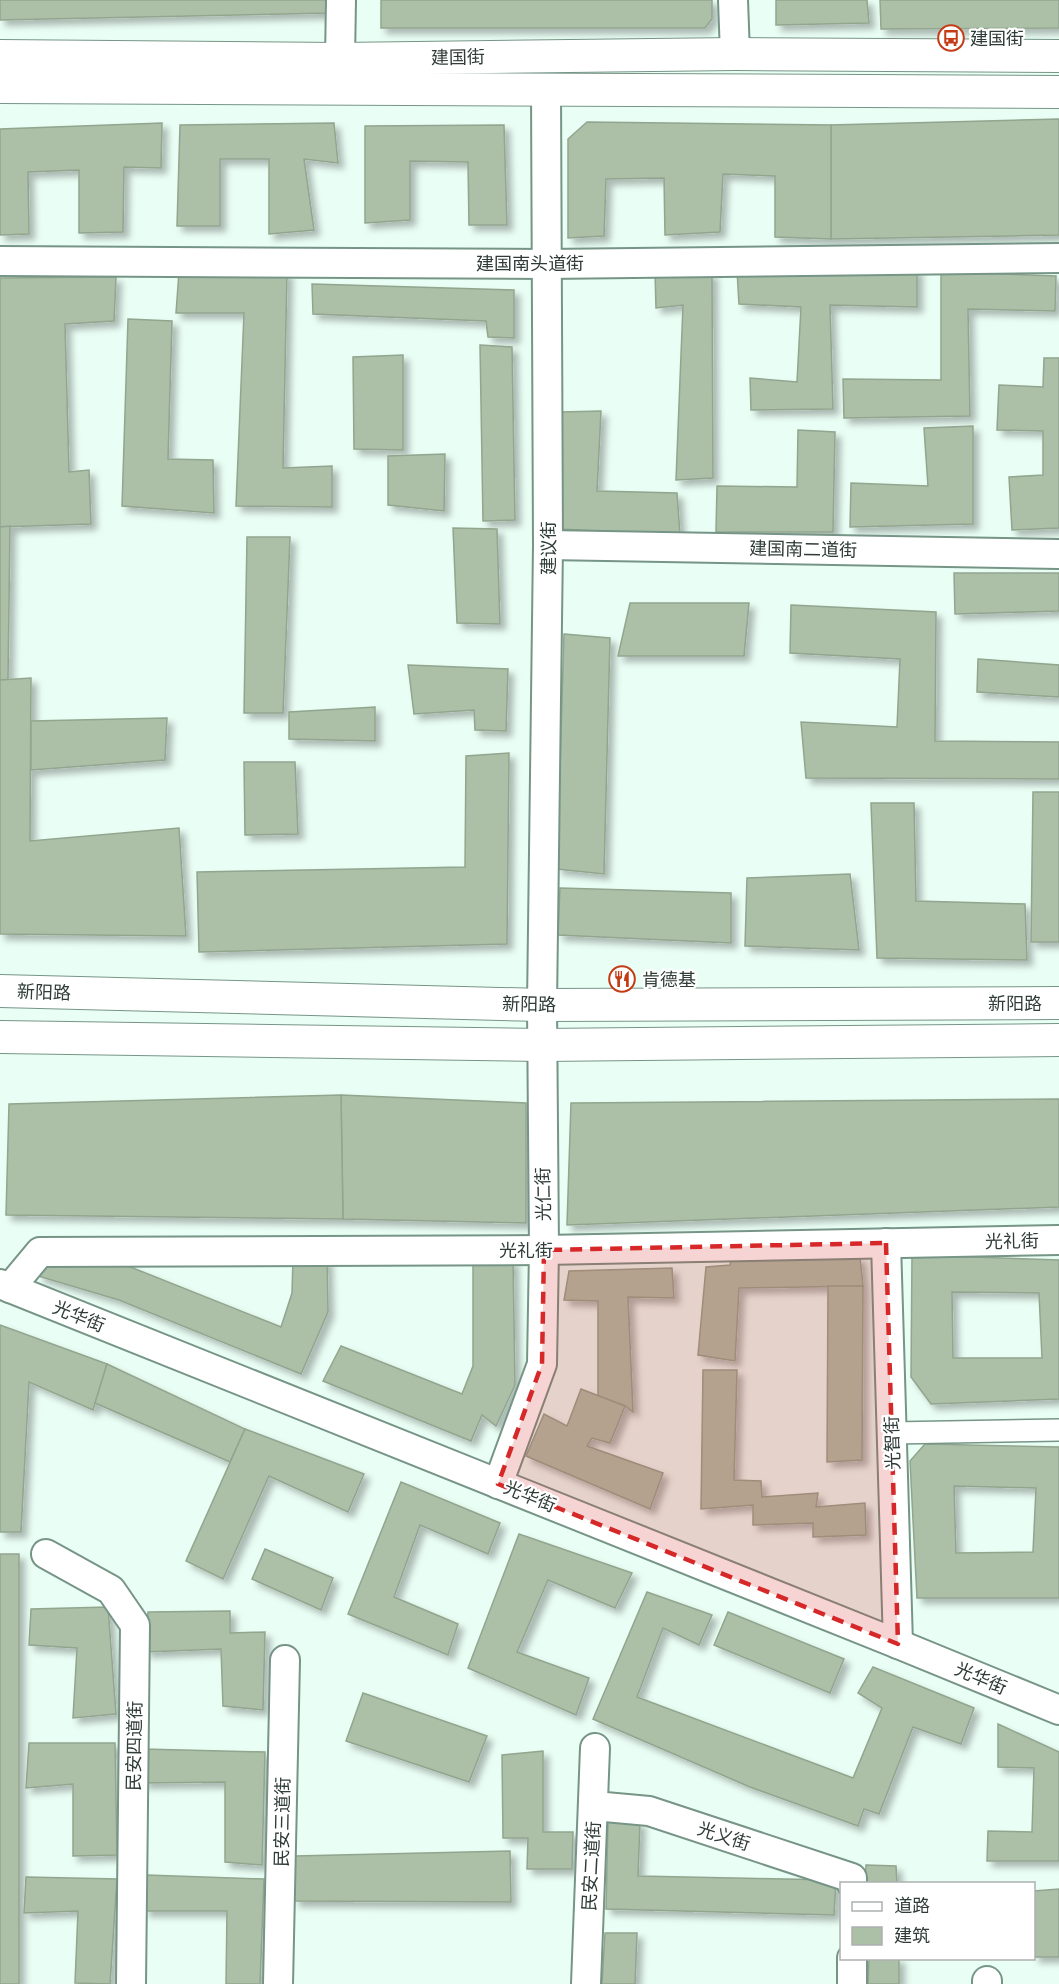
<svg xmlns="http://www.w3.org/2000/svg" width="1059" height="1984" font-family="Merriweather,'Noto Sans SC',serif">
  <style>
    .building { fill: #acc0a8; stroke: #92a58e; stroke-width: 1.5; fill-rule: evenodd; filter: url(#shadow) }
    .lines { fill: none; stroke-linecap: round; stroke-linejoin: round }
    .street-casing { stroke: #769587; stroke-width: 24 }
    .secondary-casing { stroke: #769587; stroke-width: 32 }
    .primary-casing { stroke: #769587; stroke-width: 34 }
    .street { stroke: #fff; stroke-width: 21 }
    .secondary { stroke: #fff; stroke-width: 28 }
    .primary { stroke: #fff; stroke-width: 32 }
    .marked { fill: #d62828; fill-opacity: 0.2; stroke: #d62828; stroke-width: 4.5; stroke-dasharray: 12 8; stroke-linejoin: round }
    .labels { text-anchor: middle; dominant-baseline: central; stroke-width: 4.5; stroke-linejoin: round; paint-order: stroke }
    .poi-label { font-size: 18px; fill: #2f3c37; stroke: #fff; text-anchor: start }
    .street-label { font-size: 18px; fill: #2f3c37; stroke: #fff }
  </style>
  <defs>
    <filter id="shadow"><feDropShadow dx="5.5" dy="5.5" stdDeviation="3" flood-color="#0004"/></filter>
  </defs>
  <rect width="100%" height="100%" fill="#e9fef4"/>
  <!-- building -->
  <g class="building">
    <path d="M0,0H328V13L0,20Z"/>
    <path d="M381,0H712V19L705,28H381Z"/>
    <path d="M776,0H867L869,23L776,25Z"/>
    <path d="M880,0H1059V28L881,29Z"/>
    <path d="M1059,119V235L831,239V125Z"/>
    <path d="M587,122L831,125V239L775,237V176L723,174L720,232L665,235L664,178L606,179L604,236L568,238V139Z"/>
    <path d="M162,123L161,168L124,167L123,232L79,233V170L28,172L29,234L0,235V129Z"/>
    <path d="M334,123L338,163L304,159L314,230L269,234V159H220V226H177L180,125Z"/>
    <path d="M504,125L507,225H469L468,162L410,161V220L365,223V126Z"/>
    <path d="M917,269V307L830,305L833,409L751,410L750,378L797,382L801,307L739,304L737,270Z"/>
    <path d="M179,272H287L283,468L332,466V507L236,506L244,313H176Z"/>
    <path d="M655,272L712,273L713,478L676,480L683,305L656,308Z"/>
    <path d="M941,272L1056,276L1055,311L968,309L970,416L844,418L843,379L941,380Z"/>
    <path d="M116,277L114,321L65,324L69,472L89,470L91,524L0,527V278Z"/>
    <path d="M312,284L514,290V338L488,337L486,321L313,314Z"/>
    <path d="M128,319L172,321L168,459L213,460L214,513L122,506Z"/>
    <path d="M480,345L512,347L515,520L483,521Z"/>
    <path d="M403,355V450L354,449L353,357Z"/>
    <path d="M1044,358H1059V528L1012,530L1009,477L1043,475V431L997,430L999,385L1043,387Z"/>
    <path d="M601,411L597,491L677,493L680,535L559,529L561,412Z"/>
    <path d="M973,426V524L850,527L851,483L928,486L924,428Z"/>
    <path d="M798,430L835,432L833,532H716L717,486L797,487Z"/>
    <path d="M445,454L444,511L388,505V456Z"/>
    <path d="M10,526L8,680H0V527Z"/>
    <path d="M453,528L497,529L500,624L457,623Z"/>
    <path d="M247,537H290L283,713H244Z"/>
    <path d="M954,573H1059V611L955,614Z"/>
    <path d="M630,603H749L744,656H618Z"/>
    <path d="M791,605L936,612L935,741L1059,742V779L806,778L801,722L897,727L900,659L790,653Z"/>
    <path d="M564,634L610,638L604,874L557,869Z"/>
    <path d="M978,659L1059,665V697L977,692Z"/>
    <path d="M408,665L508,669L506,731L475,730L474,710L414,714Z"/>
    <path d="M31,678L30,841L179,828L186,936L0,934V680Z"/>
    <path d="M375,707V741L289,739V712Z"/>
    <path d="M167,718L165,760L31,770V721Z"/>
    <path d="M509,753L507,944L199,952L197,872L465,867L466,756Z"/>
    <path d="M244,762H295L298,834L245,835Z"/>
    <path d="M1033,792H1059V942H1031Z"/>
    <path d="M871,803H914L916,901L1025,904L1027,960L877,958Z"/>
    <path d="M850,874L859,950L745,946L747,878Z"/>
    <path d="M560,888L731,893V943L558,935Z"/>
    <path d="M341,1095L526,1103V1223L343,1219Z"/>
    <path d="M341,1095L343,1219L6,1215L9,1104Z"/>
    <path d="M1059,1099V1207L567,1225L571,1103Z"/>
    <path d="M732,1253L860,1257L863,1286L739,1288L735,1361L698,1355L706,1267L730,1265Z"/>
    <path d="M912,1255L1059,1260V1399L931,1404L911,1377ZM952,1292L1039,1293L1042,1358H953Z"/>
    <path d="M293,1259H327L328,1312L301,1374L119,1300L38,1276L42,1261L113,1260L281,1327L292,1293Z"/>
    <path d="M513,1260L515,1385L496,1426L482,1415L471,1441L323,1381L341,1346L462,1394L473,1366V1263Z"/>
    <path d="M672,1268L674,1298L628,1297L633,1412L625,1406L598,1396V1301L564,1300L569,1271Z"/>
    <path d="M828,1286H863L862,1460L827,1462Z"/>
    <path d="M0,1325L107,1364L93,1410L29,1382L21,1532H0Z"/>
    <path d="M107,1364L245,1429L230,1462L95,1403Z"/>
    <path d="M703,1370H737L734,1480L761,1481L762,1497L818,1493L816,1507L865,1503L866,1535L813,1537V1523L753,1525V1505L701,1509Z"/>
    <path d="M581,1389L625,1406L610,1443L592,1438L587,1446L663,1473L650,1509L526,1456L544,1414L567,1426Z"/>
    <path d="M245,1429L364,1474L348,1512L269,1476L223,1579L186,1561Z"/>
    <path d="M925,1444L1059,1447V1598H917L910,1461ZM954,1486L1036,1488L1033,1552L956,1553Z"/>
    <path d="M401,1482L500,1523L488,1554L420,1525L394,1597L458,1624L448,1655L348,1614Z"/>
    <path d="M519,1534L632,1573L615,1608L548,1580L517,1652L589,1678L576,1715L468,1668Z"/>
    <path d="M265,1549L333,1578L321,1610L252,1579Z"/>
    <rect x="0" y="1554" width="19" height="430"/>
    <path d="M647,1592L712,1615L699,1645L663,1628L637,1697L853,1778L882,1708L858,1693L873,1667L974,1708L961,1744L913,1727L879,1814L864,1809L858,1826L750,1787L593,1719Z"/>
    <path d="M108,1607L116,1714L73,1718L77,1648L29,1645L31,1609Z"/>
    <path d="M230,1611V1633L265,1632L263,1710L223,1706L221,1649L145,1652L148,1612Z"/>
    <path d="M728,1612L844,1659L830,1693L714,1645Z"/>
    <path d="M363,1693L487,1736L469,1782L346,1741Z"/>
    <path d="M998,1724L1059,1752V1861H987L988,1831L1032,1832L1034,1768L998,1767Z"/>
    <path d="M29,1743H115L117,1855L73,1856V1784L26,1788Z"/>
    <path d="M143,1749L265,1752L262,1865L225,1862V1782L143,1783Z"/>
    <path d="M543,1751V1832H573L572,1869H527L528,1838H503L502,1755Z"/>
    <path d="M608,1821L640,1822L638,1876L836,1880L834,1915L606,1909Z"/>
    <path d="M510,1851L511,1902L294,1901L295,1856Z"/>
    <path d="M866,1865L896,1866L897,1884H865Z"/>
    <path d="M146,1875L264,1879L260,1984H226L227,1911H144Z"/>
    <path d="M26,1877L117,1879L110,1984L75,1983L78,1911L24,1913Z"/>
    <path d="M1059,1889V1957H1034V1891Z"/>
    <path d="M605,1933H637L635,1984H602Z"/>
    <path d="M869,1958H899V1984H868Z"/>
  </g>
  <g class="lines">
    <!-- street casing -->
    <g class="street-casing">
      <path id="street" d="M892,1433L1059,1430"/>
    </g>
    <!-- secondary casing -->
    <g class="secondary-casing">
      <g id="secondary">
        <path d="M733,0L735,54"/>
        <path d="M340,59L341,0"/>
        <path d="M0,261L547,264L1059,258"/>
        <path d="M548,545L1059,554"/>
        <path d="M886,1243L898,1644"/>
        <path d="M0,1284L898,1644L1059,1710"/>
        <path d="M10,1288L40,1252L544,1250L1059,1240"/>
        <path d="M498,1484L542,1364L544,1250L542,1005L548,545L546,90"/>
        <path d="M46,1554L111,1590L135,1625L131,1984"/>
        <path d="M594,1806L649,1811L852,1878V1884"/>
        <path d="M852,1958V1984"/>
        <path d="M278,1984L285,1660"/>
        <path d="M586,1984L595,1748"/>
        <path d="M987,1984V1981"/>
      </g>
    </g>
    <!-- primary casing -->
    <g class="primary-casing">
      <g id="primary">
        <path d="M0,56L340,59L735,54L1059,56"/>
        <path d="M0,87L1059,92"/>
        <path d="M0,991L542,1005L1059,1003"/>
        <path d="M0,1037L542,1045L1059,1040"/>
      </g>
    </g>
    <!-- street -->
    <use href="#street" class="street"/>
    <!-- secondary -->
    <use href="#secondary" class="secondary"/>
    <!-- primary -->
    <use href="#primary" class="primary"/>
  </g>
  <!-- marked area -->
  <path class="marked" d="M886,1243L898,1644L498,1484L542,1364L544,1250Z"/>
  <!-- icons -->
  <defs>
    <g id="bus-ring" transform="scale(1.35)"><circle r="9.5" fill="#fff" stroke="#c43b15" stroke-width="1.5"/><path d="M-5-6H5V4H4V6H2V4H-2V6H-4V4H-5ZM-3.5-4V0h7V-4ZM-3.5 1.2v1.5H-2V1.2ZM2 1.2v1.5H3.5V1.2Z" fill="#c43b15"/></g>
    <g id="restaurant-ring" transform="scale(1.35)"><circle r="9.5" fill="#fff" stroke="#c43b15" stroke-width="1.5"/><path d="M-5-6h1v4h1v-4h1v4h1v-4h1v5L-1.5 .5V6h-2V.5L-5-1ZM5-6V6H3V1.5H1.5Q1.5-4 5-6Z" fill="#c43b15"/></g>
  </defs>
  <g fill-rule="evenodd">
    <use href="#bus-ring" x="951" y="38"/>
    <use href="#restaurant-ring" x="622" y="979"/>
  </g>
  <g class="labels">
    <!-- poi labels -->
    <g class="poi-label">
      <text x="970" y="38">建国街</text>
      <text x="642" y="979">肯德基</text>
    </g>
    <!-- street labels -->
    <g class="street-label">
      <text transform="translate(458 57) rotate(-1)">建国街</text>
      <text x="530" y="263">建国南头道街</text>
      <text transform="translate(548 548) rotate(-90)">建议街</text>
      <text transform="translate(803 549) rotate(1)">建国南二道街</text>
      <text transform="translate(44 992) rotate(2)">新阳路</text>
      <text x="1015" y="1003">新阳路</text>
      <text transform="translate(529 1004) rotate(1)">新阳路</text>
      <text transform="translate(543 1194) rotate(-91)">光仁街</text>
      <text transform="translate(1012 1241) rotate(-1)">光礼街</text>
      <text x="526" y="1250">光礼街</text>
      <text transform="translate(79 1316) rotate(22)">光华街</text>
      <text transform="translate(892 1443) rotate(-92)">光智街</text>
      <text transform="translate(530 1496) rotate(22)">光华街</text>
      <text transform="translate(981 1678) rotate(23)">光华街</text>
      <text transform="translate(134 1746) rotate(-89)">民安四道街</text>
      <text transform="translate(282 1822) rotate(-89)">民安三道街</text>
      <text transform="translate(724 1836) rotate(18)">光义街</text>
      <text transform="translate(591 1866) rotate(-87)">民安二道街</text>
    </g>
  </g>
  <!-- legend -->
  <rect x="840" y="1882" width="195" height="78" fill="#ffffff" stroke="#acb1af" stroke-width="1.5"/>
  <rect x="852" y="1902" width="30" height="9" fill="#ffffff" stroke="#acb1af" stroke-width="1.5"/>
  <text x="894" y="1912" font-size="18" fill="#2f3c37">道路</text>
  <rect x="852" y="1927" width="30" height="18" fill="#acc0a8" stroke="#acb1af" stroke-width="1.5"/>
  <text x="894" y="1942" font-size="18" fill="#2f3c37">建筑</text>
</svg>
